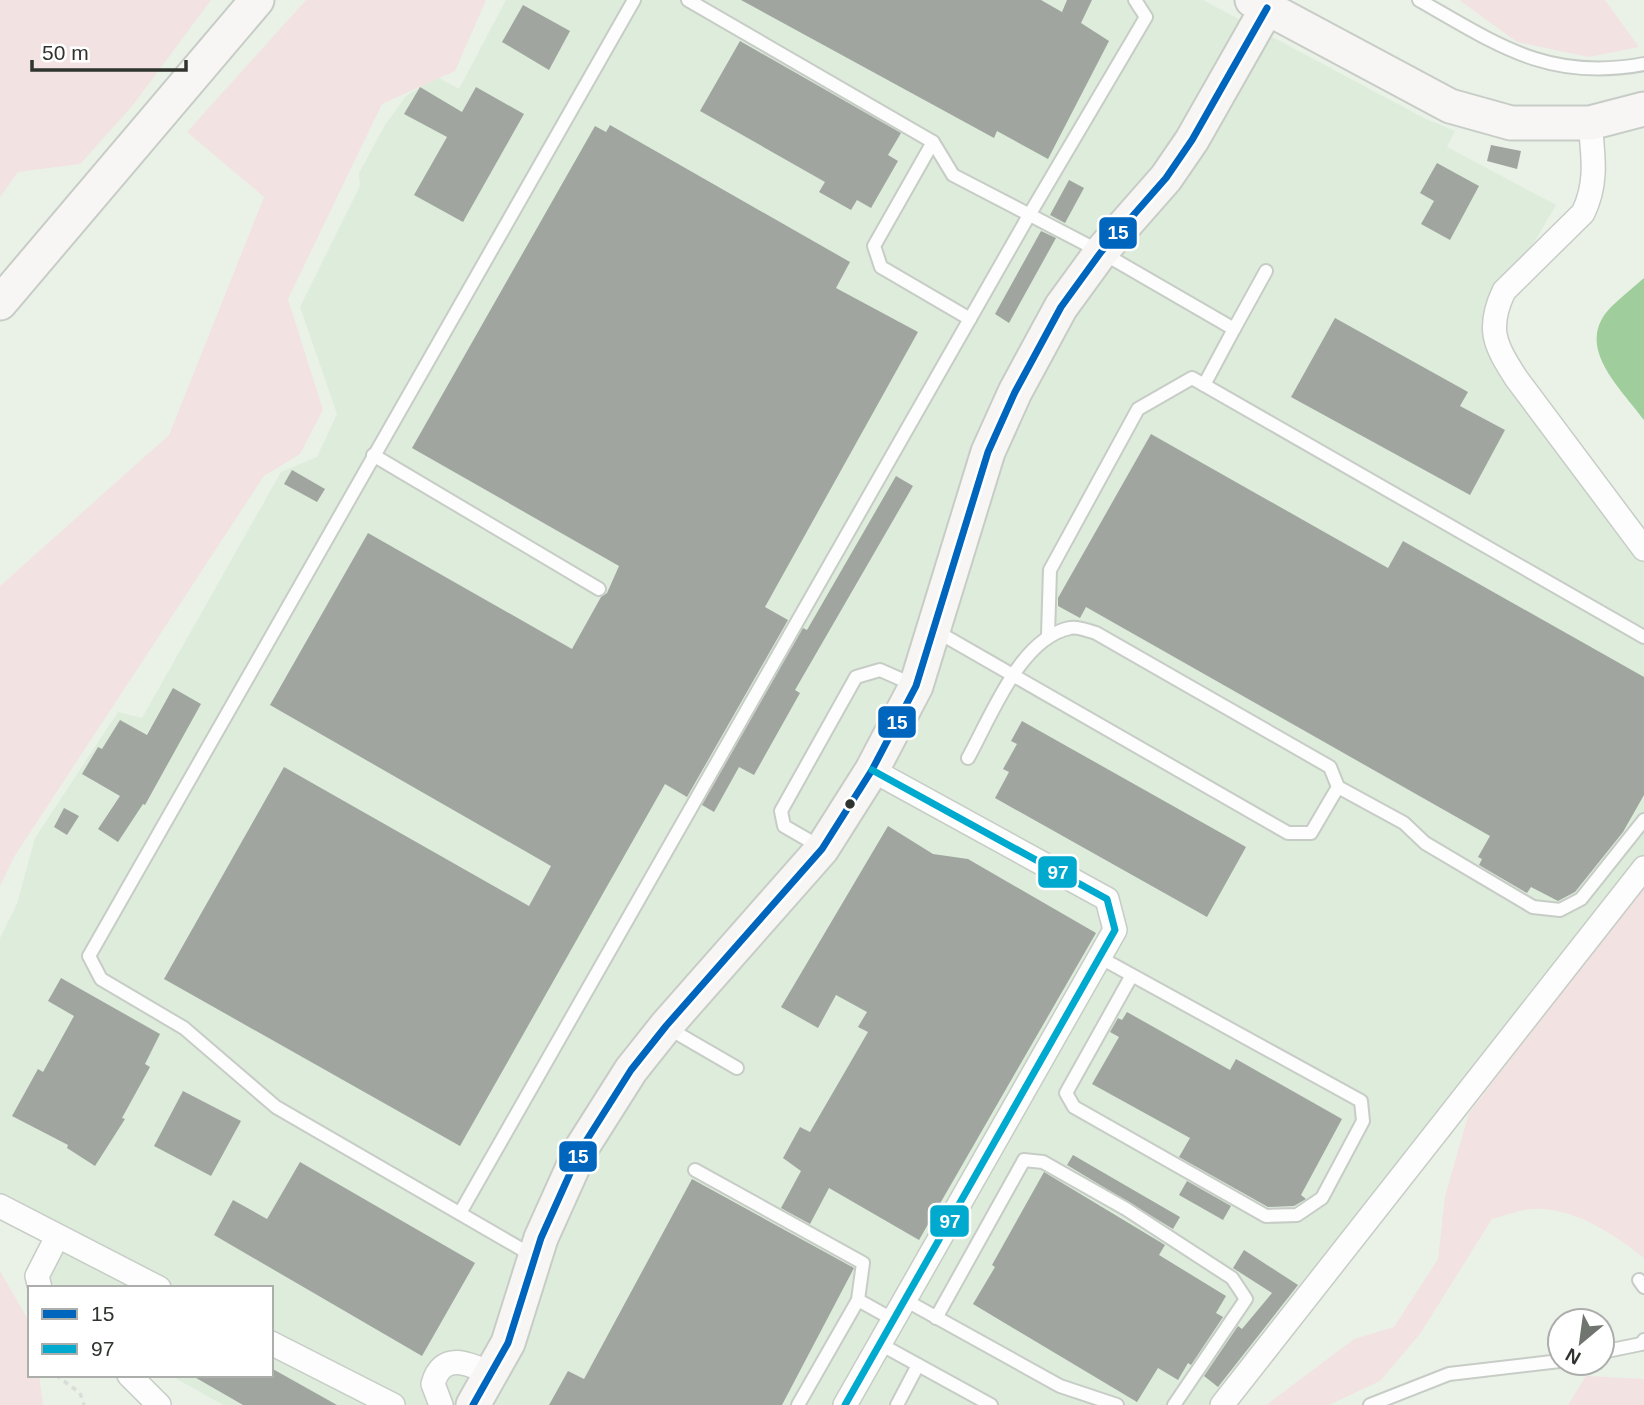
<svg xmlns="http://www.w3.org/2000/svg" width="1644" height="1405" font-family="Helvetica,sans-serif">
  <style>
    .built { fill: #ddecdb }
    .green { fill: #f2e2e1 }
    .water { fill: #9fcd9b }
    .building { fill: #a0a69f }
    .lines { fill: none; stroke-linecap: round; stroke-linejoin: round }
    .lane-casing { stroke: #c7cdc6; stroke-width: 16 }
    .street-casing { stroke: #c7cdc6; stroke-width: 26 }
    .secondary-casing { stroke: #c7cdc6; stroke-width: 37 }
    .path { stroke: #d9dcd9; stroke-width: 3.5; stroke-dasharray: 5 5; stroke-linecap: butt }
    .lane { stroke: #fcfdfc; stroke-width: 12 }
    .street { stroke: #fcfdfc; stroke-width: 23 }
    .secondary { stroke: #f8f5f5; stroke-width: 33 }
    .bus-1-casing { stroke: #fff; stroke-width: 12 }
    .bus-2-casing { stroke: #fff; stroke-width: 12 }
    .bus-1 { stroke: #0065bd; stroke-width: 7 }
    .bus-2 { stroke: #00a9ce; stroke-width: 7 }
    .bus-dot { fill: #2f342e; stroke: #fff; stroke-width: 2.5 }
    .line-badge { stroke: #fff; stroke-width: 2.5 }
    .badge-label { font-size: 19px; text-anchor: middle; font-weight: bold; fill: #fff }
  </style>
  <rect width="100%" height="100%" fill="#eaf2e8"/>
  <!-- built -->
  <path class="built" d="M506,0H1203L1424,118L1455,131L1447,147L1556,205L1523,261L1503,309V343L1644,536V876L1227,1405H223L170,1375H271V1288H57L47,1277L55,1226L0,1196V938L17,904L35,838L118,712L142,718L281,472L317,457L337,414L300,307L360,186L359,173L385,125L406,96L437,77L459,89Z"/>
  <!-- green -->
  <g class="green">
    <path d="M0,0H211L133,105L80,164L18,172L0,197Z"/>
    <path d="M306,0H486L455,71L382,104L288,299L323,410L300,454L264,476L14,857L0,886V586L169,435L264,197L187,132Z"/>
    <path d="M1459,0H1605L1639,47L1589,57L1517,42Z"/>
    <path d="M1644,886V1258C1615,1235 1574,1207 1535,1209C1521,1209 1505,1216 1492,1219L1420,1334L1380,1381L1329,1405H1266L1354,1339L1394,1327L1438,1259L1445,1196L1469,1113Z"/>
    <path d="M0,1271L30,1323V1375H39L43,1405H0Z"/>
    <path d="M1586,1376L1644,1379V1405H1568Z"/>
  </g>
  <!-- water -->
  <path class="water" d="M1644,278V420C1620,387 1573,346 1611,307C1621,297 1633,288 1644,278Z"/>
  <!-- building -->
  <g class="building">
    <path d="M741,0H1041L1062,12L1067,0H1092L1081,23L1109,41L1048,159L997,131L994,138Z"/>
    <path d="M523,5L570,31L549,70L502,42Z"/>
    <path d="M740,41L901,133L888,155L898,161L871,208L857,200L851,210L819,192L825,182L700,111Z"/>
    <path d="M420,87L462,112L476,87L524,114L463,222L414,195L447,137L404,114Z"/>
    <path d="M610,125L850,262L836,288L918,332L765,607L788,620L687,797L665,784L460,1146L164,979L284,767L529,906L551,866L270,705L368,533L572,649L601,597L607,593L619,566L412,448L595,126L606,132Z"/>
    <path d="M1491,145L1521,151L1517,169L1487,161Z"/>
    <path d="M1437,163L1479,186L1450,240L1421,224L1434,201L1420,193Z"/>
    <path d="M1069,180L1084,188L1065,223L1050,215Z"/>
    <path d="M1041,231L1056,238L1009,323L995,314Z"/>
    <path d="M1335,318L1468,392L1460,406L1505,430L1470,495L1291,397Z"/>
    <path d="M1151,434L1388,568L1403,541L1644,677V795L1623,832L1575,892L1558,901L1531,887L1527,893L1479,865L1482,859L1478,857L1490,836L1086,607L1080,618L1058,606V598Z"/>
    <path d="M292,470L325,489L317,502L284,484Z"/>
    <path d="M896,476L913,486L795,690L800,693L754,775L739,767L714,812L702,805L803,628L807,630Z"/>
    <path d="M173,688L201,704L145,805L143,804L118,842L98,829L120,796L82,774L98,747L102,749L120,720L147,735Z"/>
    <path d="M1022,721L1246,847L1207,917L995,798L1009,772L1003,769L1017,744L1011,741Z"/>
    <path d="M64,808L79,816L67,835L54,827Z"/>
    <path d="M888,826L933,854L968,859L1096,933L919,1240L829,1188L810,1224L781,1208L801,1171L783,1158L800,1127L810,1132L868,1032L858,1027L867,1012L836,995L818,1028L781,1007Z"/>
    <path d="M61,978L160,1034L145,1064L150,1067L122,1118L125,1119L95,1166L67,1148L68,1145L12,1116L38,1069L43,1072L74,1016L48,1001Z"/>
    <path d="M1127,1012L1230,1070L1236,1059L1342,1119L1301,1195L1306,1199L1294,1206L1268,1207L1179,1157L1190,1138L1092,1084L1119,1037L1110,1032L1118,1018L1122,1020Z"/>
    <path d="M183,1091L241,1121L211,1176L154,1146Z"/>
    <path d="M1073,1155L1180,1217L1173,1229L1067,1165Z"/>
    <path d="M300,1162L475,1263L422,1356L214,1235L233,1200L267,1219Z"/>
    <path d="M1044,1172L1165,1245L1159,1255L1226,1296L1216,1313L1223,1317L1191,1365L1188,1363L1178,1380L1158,1368L1137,1402L973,1304L995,1267L992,1265Z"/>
    <path d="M692,1179L854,1268L782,1405H549L568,1371L584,1379Z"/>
    <path d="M1187,1181L1231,1206L1223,1220L1179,1195Z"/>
    <path d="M1244,1250L1298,1285L1218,1387L1204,1376L1238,1326L1242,1329L1272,1293L1233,1268Z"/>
    <path d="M271,1368L337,1405H243L191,1375H271Z"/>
  </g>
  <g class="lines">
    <!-- lane casing -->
    <g class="lane-casing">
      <g id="lane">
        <path d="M688,0L933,142L953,175L1101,252L1234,329L1204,385"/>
        <path d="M1419,0C1498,45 1549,82 1644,64"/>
        <path d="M933,142L874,246L881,267L970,319"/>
        <path d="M1234,329L1266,271"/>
        <path d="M373,455L599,589"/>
        <path d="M936,631L1288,833H1311L1338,787L1330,767L1096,633C1088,631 1078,626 1070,628C1020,638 991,717 968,758"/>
        <path d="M1048,635L1050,570L1138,409L1192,378L1644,637"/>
        <path d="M1338,787L1404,823L1425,843L1533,907L1560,910L1581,899L1644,820"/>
        <path d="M822,848L784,826L781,811L856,677L880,670L914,685"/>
        <path d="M1099,957L1361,1101L1363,1121L1322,1198L1297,1215L1266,1216L1074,1107L1066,1093L1132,975"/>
        <path d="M668,1028L737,1068"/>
        <path d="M695,1170L863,1263L858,1300L798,1405"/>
        <path d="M460,1213L1028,217L1146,17L1135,0"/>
        <path d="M535,1257L276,1107L184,1028L101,979L89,956L634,0"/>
        <path d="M1639,1280L1644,1287"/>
        <path d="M858,1300L894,1320"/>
        <path d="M905,1300L1060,1386L1117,1405"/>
        <path d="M936,1318L1024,1160L1043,1162L1126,1209L1232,1278L1246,1299L1174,1405"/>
        <path d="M880,1344L991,1405"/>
        <path d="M1602,1352L1641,1344L1644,1340"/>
        <path d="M897,1405L918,1365"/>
        <path d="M1370,1405L1449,1374L1560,1361"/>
      </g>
    </g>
    <!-- street casing -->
    <g class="street-casing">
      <g id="street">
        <path d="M1590,123C1593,155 1598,183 1583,213L1504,291C1486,329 1495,345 1516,378L1644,549"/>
        <path d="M0,1206L159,1288"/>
        <path d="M40,1288L37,1276L57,1237"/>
        <path d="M271,1343L393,1405"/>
        <path d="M129,1375L159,1405"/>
        <path d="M441,1405L433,1384C442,1351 469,1363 491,1374"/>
        <path d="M845,1405L1115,930L1107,899L872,770"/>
        <path d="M1222,1405L1644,868"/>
      </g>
    </g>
    <!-- secondary casing -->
    <g class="secondary-casing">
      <g id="secondary">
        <path d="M1252,0L1450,106L1511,123H1590L1644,109"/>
        <path d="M0,303L257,0"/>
        <path d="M473,1405L508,1343L541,1238L581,1149L631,1070L666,1026L822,849L872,770L916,686L988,452L1015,392L1061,307L1101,252L1166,178L1192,140L1267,8"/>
      </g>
    </g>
    <!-- path -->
    <path class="path" d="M56,1375L80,1393L84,1405"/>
    <!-- lane -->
    <use href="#lane" class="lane"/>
    <!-- street -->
    <use href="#street" class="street"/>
    <!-- secondary -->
    <use href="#secondary" class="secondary"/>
    <!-- bus-1 casing -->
    <g class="bus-1-casing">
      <path id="bus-1" d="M473,1405L508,1343L541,1238L581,1149L631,1070L666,1026L822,849L872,770L916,686L988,452L1015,392L1061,307L1101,252L1166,178L1192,140L1267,8"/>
    </g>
    <!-- bus-2 casing -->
    <g class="bus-2-casing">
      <path id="bus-2" d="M845,1405L1115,930L1107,899L872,770"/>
    </g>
    <!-- bus-1 -->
    <use href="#bus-1" class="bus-1"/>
    <!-- bus-2 -->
    <use href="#bus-2" class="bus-2"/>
  </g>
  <!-- markers -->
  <circle class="bus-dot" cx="850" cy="804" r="6"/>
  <g class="line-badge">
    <rect x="1098" y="216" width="40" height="34" rx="7" fill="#0065bd"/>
    <rect x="877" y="705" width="40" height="34" rx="7" fill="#0065bd"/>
    <rect x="1037" y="855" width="41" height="34" rx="7" fill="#00a9ce"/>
    <rect x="558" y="1140" width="40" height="33" rx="7" fill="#0065bd"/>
    <rect x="929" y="1204" width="41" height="34" rx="7" fill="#00a9ce"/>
  </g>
  <g class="badge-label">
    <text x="1118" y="239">15</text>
    <text x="897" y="729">15</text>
    <text x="1058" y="879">97</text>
    <text x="578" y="1163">15</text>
    <text x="950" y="1228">97</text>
  </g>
  <!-- legend -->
  <rect x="28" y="1286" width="245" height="91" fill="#ffffff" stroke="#acaeab" stroke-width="2"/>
  <rect x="42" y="1309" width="35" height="10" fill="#0065bd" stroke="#acaeab" stroke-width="2"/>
  <text x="91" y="1321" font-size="21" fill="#2f342e">15</text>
  <rect x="42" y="1344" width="35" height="10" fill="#00a9ce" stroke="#acaeab" stroke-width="2"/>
  <text x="91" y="1356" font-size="21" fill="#2f342e">97</text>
  <!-- north arrow -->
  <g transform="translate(1581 1342) rotate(209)"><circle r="33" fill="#ffffff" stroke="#acaeab" stroke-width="2"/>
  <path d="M0-5L12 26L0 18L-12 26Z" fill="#70766f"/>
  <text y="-10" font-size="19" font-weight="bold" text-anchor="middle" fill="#2f342e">N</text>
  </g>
  <!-- scale -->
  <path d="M32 60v10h154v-10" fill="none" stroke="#2f342e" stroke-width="3.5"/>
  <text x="42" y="60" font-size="21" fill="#2f342e" stroke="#ffffff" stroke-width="5" paint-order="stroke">50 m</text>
</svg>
